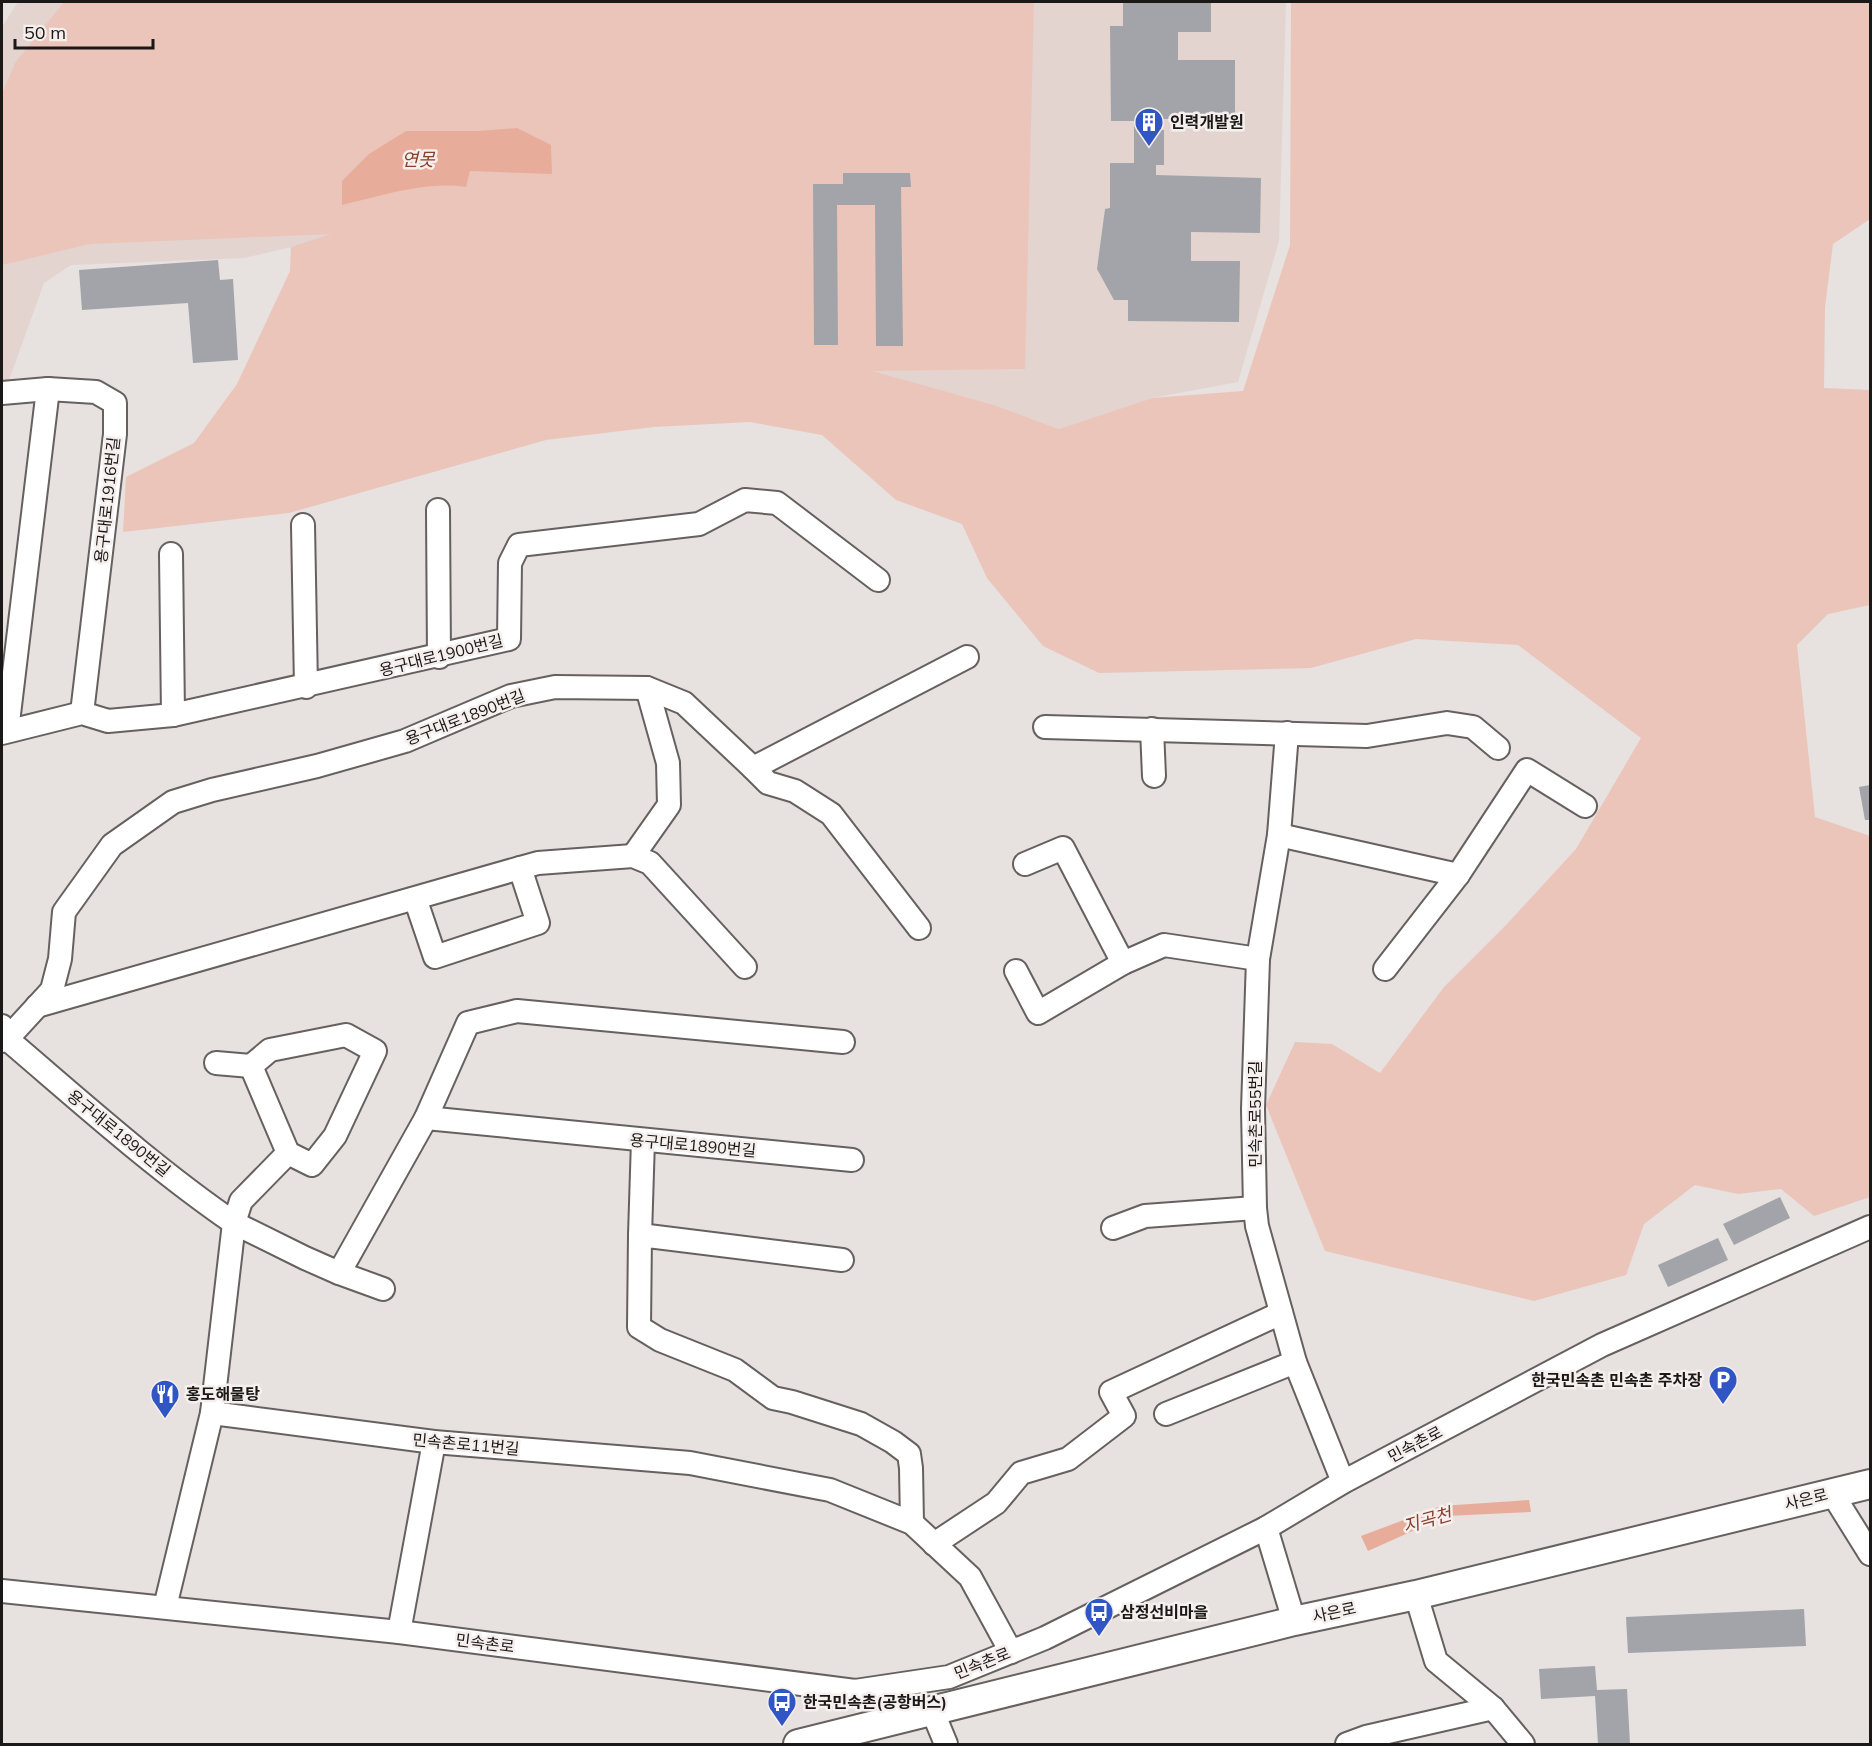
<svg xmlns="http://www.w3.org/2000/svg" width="1872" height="1746" font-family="Mulish,'Noto Sans KR',sans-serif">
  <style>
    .built { fill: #e3d4d0 }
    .green { fill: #ebc5ba }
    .water { fill: #e8ac9b }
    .building { fill: #a2a4a9 }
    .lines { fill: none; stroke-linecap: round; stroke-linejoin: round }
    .minor-casing { stroke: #66615f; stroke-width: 26 }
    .major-casing { stroke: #66615f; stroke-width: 32 }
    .minor { stroke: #fff; stroke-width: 22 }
    .major { stroke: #fff; stroke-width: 28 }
    .labels { text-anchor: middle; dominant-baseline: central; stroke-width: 5; stroke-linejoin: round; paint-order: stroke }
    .poi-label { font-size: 16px; font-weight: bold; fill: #1b1918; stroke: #f5efed; text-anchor: start }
    .street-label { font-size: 16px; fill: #1b1918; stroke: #f5efed }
    .water-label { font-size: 18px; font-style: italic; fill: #883f2b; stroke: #f5efed }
  </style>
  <rect width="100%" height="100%" fill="#e7e1e0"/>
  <!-- built -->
  <path class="built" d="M18,2H1286L1279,241L1238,382L1152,398L1059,429L994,405L869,371L334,234L291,247L244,258L71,265L44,283L9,380L2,381V27Z"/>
  <!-- green -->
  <path class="green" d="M64,2H1034L1025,369L872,371L994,405L1059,429L1152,398L1243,391L1290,245L1291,2H1870V219L1833,244L1825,307L1824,388L1870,390V605L1828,614L1797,645L1815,817L1870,836V1197L1814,1216L1781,1189L1738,1194L1695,1185L1644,1224L1626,1275L1534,1301L1325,1251L1266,1105L1295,1042L1332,1044L1380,1073L1444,987L1507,924L1576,849L1641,738L1518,645L1416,639L1311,668L1099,673L1043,646L987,578L962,524L896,500L822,435L750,422L654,427L546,440L289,513L123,532L126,477L194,443L237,384L290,271L291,247L331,234L90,244L2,265V94L15,63Z"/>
  <!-- water -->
  <g class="water">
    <path d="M517,128L551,145L552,174L470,171L466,187C424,181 382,196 342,205V181L369,154L406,131H478Z"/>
    <path d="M1529,1500L1531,1512L1446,1516L1368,1551L1361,1536L1441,1506Z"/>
  </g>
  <!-- building -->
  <g class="building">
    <path d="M1123,2H1211V32H1178V60H1235V119H1156V130H1164V165H1156V175L1261,178L1260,233L1191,232V261H1240L1239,322L1128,321V300H1114L1097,269L1105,209L1110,208V163H1134V121H1111L1110,26H1123Z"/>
    <path d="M843,173H910L911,187H901L903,346H876L875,205H837L838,345H814L813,184H843Z"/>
    <path d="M218,260L220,280L233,279L238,360L193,363L188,303L82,310L79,270Z"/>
    <path d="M1870,785V820H1865L1859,787Z"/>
    <path d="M1780,1197L1790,1218L1734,1245L1723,1224Z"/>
    <path d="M1718,1238L1728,1260L1668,1287L1658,1265Z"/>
    <path d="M1804,1609L1806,1646L1628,1653L1626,1617Z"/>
    <path d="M1595,1666L1597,1690L1627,1689L1630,1744H1598L1595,1696L1541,1699L1539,1669Z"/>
  </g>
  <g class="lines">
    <!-- minor casing -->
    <g class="minor-casing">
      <g id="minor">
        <path d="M2,393L48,389L96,392L115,403V434L82,713"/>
        <path d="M438,510L439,657"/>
        <path d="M303,525L306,687"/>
        <path d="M171,554L173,715"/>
        <path d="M1045,727L1367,736L1447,723L1473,727L1498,748"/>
        <path d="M1152,729L1154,776"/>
        <path d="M7,731L48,389"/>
        <path d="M2,733L82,713L108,721L173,715L509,639L510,563L519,545L699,524L745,500L777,503L878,580"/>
        <path d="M1287,733L1279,835L1258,959L1253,1109L1255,1208L1257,1226L1295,1362L1343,1482"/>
        <path d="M753,768L768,783L795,791L831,814L919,928"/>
        <path d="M1279,835L1458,875"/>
        <path d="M633,856L669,805L668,763L647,688"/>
        <path d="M1025,864L1063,848L1123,963"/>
        <path d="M520,868L538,863L633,856L650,863L745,967"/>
        <path d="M1385,969L1458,875L1527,770L1585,806"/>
        <path d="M1016,971L1038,1013L1123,963L1164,945L1258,959"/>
        <path d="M37,1006L520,868L538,923L435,957L415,898"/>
        <path d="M2,1026L7,1039C81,1102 154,1168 234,1223L241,1201L288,1153L251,1066L270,1050L346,1035L375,1051L335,1136L312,1165L288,1153"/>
        <path d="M2,1041L7,1039L52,990L60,959L64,912L112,845L173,802L212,790L317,766L405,741L511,696L555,687L647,688L684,703L753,768L967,657"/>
        <path d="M216,1063L251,1066"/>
        <path d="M426,1118L468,1023L517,1011L843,1042"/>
        <path d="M1113,1228L1145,1216L1255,1208"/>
        <path d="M640,1235L643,1140"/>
        <path d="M842,1260L640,1235L639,1327L660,1340L735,1370L773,1398L792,1402L861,1424L893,1442L909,1454L911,1468L912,1523"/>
        <path d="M339,1273L383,1289"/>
        <path d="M212,1413L234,1223L305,1258L339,1273L426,1118L852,1160"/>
        <path d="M1166,1414L1295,1362"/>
        <path d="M1832,1493L1870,1554"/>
        <path d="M1266,1528L1294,1621"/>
        <path d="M934,1544L996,1503L1021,1473L1068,1459L1124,1416L1111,1392L1281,1313"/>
        <path d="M2,1591L399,1632L855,1691L949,1677L1045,1638L1266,1528L1343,1482L1602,1345L1870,1227"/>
        <path d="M1416,1595L1436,1661L1493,1708L1523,1744"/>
        <path d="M165,1607L212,1413L434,1442L690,1463L830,1490L912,1523L970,1577L1011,1652"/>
        <path d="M399,1632L434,1442"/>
        <path d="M932,1710L946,1744"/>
        <path d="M1347,1744L1366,1737L1493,1708"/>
      </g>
    </g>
    <!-- major casing -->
    <g class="major-casing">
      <path id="major" d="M798,1744L1294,1621L1416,1595L1870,1484"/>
    </g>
    <!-- minor -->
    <use href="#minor" class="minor"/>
    <!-- major -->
    <use href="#major" class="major"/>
  </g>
  <!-- icons -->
  <defs>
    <g id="building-pin" transform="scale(1.5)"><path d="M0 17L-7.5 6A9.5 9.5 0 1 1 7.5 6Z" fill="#3056c6" stroke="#f5efed"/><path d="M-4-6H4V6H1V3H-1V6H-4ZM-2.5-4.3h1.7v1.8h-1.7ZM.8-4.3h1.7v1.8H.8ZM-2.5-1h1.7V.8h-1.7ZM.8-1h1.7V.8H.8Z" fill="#fff"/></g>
    <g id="parking-pin" transform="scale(1.5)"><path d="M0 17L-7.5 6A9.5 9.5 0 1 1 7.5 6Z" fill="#3056c6" stroke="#f5efed"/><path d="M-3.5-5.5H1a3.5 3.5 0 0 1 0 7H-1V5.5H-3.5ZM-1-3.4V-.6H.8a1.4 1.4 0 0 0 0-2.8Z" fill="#fff"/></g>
    <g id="restaurant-pin" transform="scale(1.5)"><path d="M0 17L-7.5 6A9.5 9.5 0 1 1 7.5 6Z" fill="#3056c6" stroke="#f5efed"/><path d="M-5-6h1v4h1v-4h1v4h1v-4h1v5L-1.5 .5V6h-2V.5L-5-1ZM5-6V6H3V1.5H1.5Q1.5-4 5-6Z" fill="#fff"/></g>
    <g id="bus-pin" transform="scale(1.5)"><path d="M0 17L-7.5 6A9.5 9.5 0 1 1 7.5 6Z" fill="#3056c6" stroke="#f5efed"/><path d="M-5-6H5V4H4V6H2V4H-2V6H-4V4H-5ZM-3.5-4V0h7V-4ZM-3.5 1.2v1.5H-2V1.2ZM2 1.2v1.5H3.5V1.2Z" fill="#fff"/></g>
  </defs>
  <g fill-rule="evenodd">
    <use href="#building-pin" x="1149" y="122"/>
    <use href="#parking-pin" x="1723" y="1380"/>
    <use href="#restaurant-pin" x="165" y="1394"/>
    <use href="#bus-pin" x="1099" y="1612"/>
    <use href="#bus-pin" x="782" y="1702"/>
  </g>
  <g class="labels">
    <!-- poi labels -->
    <g class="poi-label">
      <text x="1170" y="122">인력개발원</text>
      <text x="1702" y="1380" text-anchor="end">한국민속촌 민속촌 주차장</text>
      <text x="186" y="1394">홍도해물탕</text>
      <text x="1120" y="1612">삼정선비마을</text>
      <text x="803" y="1702">한국민속촌(공항버스)</text>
    </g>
    <!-- street labels -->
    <g class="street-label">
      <text transform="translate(107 500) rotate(-84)">용구대로1916번길</text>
      <text transform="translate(441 655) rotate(-14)">용구대로1900번길</text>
      <text transform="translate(465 717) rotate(-21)">용구대로1890번길</text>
      <text transform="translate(1255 1114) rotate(-90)">민속촌로55번길</text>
      <text transform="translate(119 1133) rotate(39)">용구대로1890번길</text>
      <text transform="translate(693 1145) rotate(5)">용구대로1890번길</text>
      <text transform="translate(466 1444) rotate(5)">민속촌로11번길</text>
      <text transform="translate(1415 1444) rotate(-28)">민속촌로</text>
      <text transform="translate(1806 1499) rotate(-14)">사은로</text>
      <text transform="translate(1334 1612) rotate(-12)">사은로</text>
      <text transform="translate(485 1643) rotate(7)">민속촌로</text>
      <text transform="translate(982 1663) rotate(-22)">민속촌로</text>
    </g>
    <!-- water labels -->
    <g class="water-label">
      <text x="418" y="159">연못</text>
      <text transform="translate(1427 1520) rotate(-16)">지곡천</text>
    </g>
  </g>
  <!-- border -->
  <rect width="1872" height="1746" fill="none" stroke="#1b1918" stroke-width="6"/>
  <!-- scale -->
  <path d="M15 39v9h138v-9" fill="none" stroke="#1b1918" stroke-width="3"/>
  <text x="24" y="39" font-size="18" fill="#1b1918" stroke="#f5efed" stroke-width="4.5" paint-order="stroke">50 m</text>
</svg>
